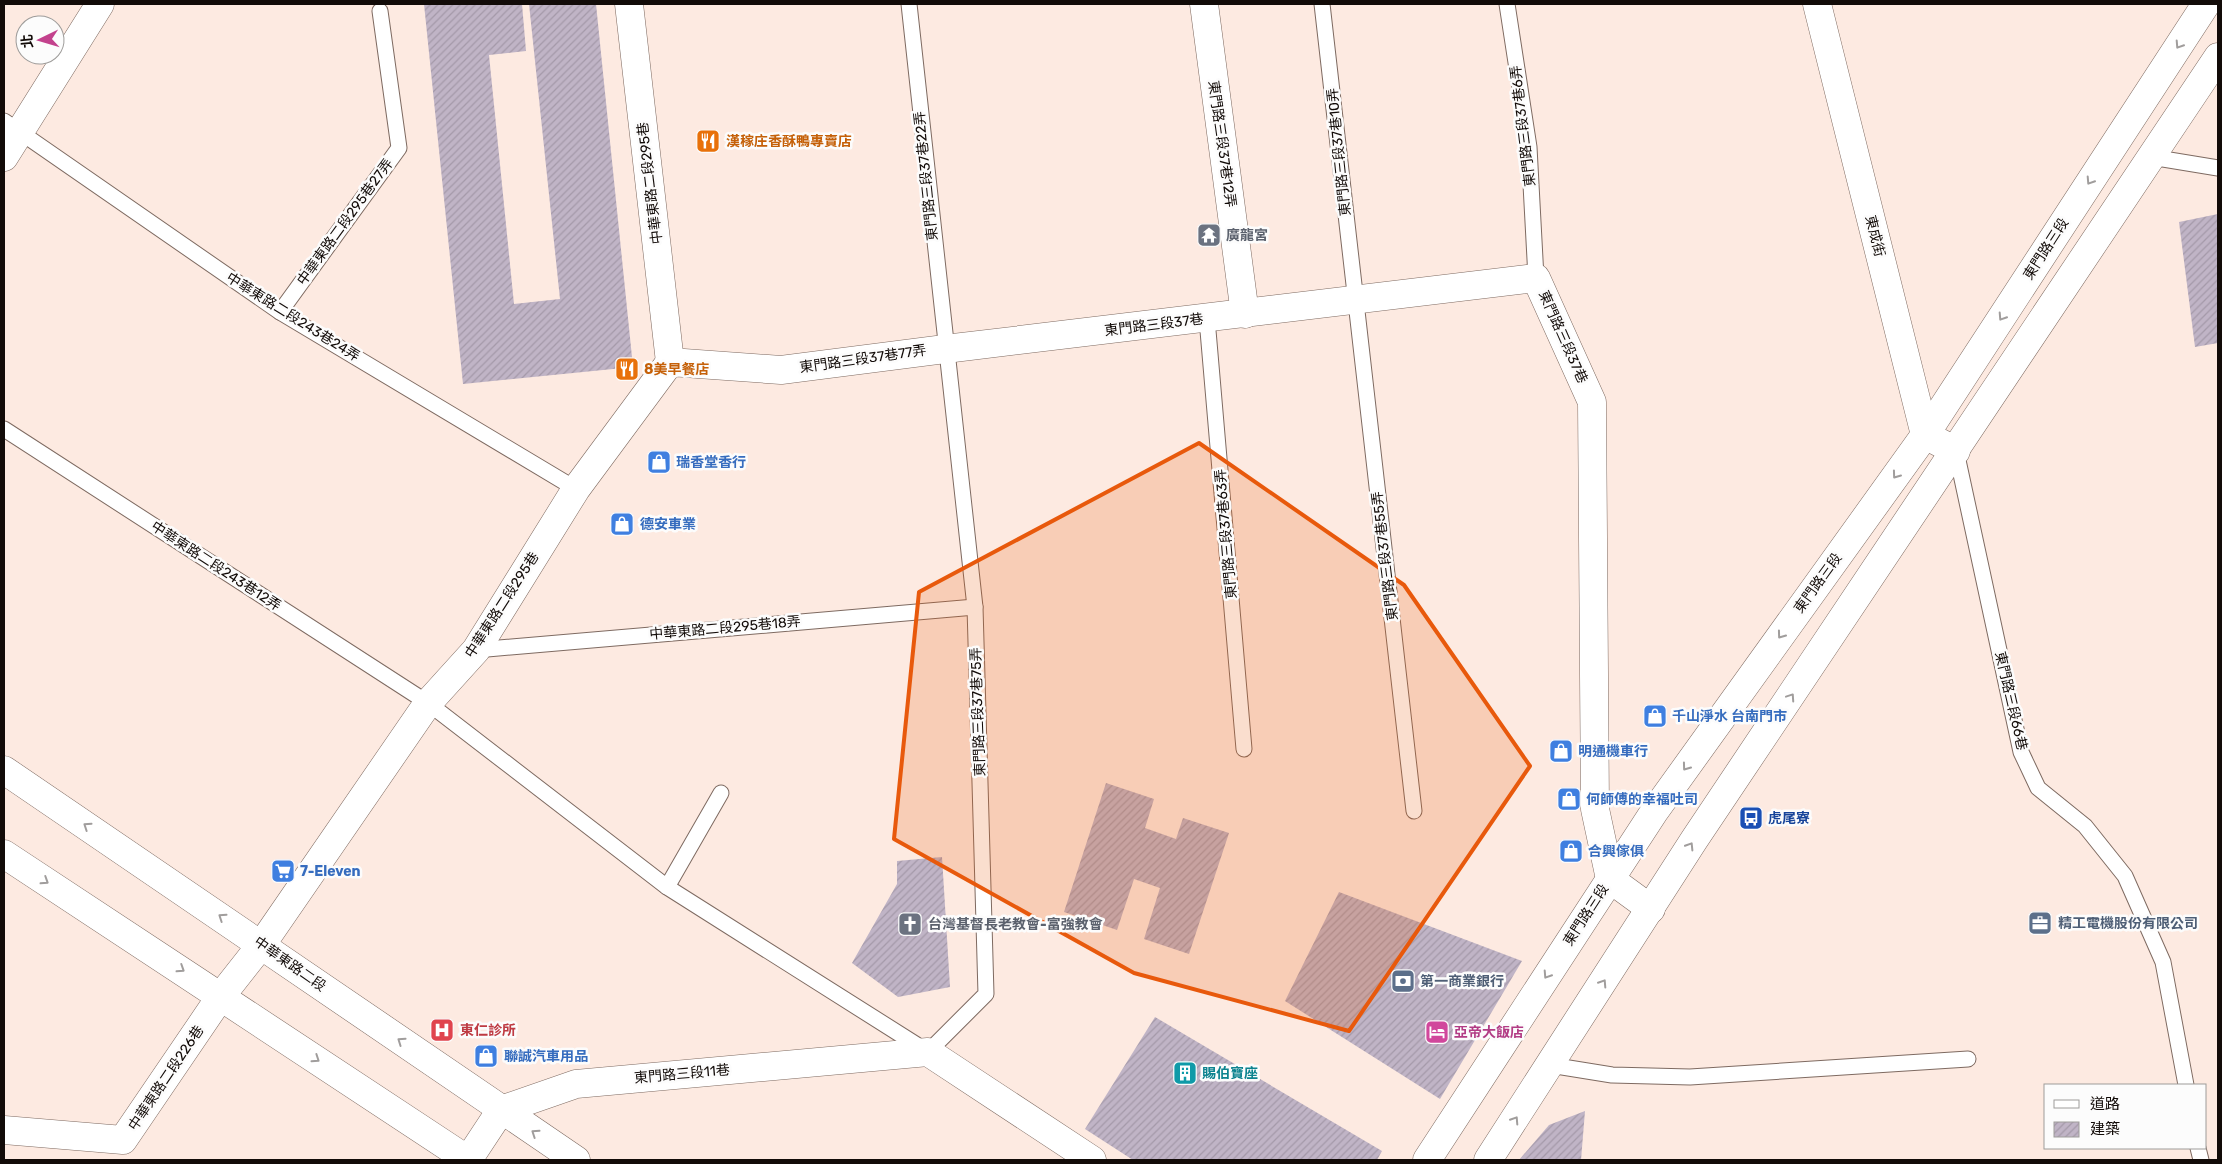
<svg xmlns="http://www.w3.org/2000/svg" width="2222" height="1164" font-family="Rubik,'Noto Sans TC',sans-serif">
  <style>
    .building { fill: url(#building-hatch) }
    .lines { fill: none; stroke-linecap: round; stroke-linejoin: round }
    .lane-casing { stroke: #7e6a61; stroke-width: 17 }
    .street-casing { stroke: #7e6a61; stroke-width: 29 }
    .secondary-casing { stroke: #7e6a61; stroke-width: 29 }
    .primary-casing { stroke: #7e6a61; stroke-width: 29 }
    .lane { stroke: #fff; stroke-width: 15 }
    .street { stroke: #fff; stroke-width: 28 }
    .secondary { stroke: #fff; stroke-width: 28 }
    .primary { stroke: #fff; stroke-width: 28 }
    .oneway { stroke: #a09d9c }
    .marked { fill: #e8590c; fill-opacity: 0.2; stroke: #e8590c; stroke-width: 4; stroke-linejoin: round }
    .labels { text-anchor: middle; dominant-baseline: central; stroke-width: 5; stroke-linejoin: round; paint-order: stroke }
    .street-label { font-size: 14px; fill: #120b08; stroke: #fcfcfc }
    .food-label { font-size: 14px; font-weight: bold; fill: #c56008; stroke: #fcfcfc; text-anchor: start }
    .worship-label { font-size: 14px; font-weight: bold; fill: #5b616d; stroke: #fcfcfc; text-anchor: start }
    .shop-label { font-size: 14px; font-weight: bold; fill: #366cbe; stroke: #fcfcfc; text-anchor: start }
    .transit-label { font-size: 14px; font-weight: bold; fill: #164399; stroke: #fcfcfc; text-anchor: start }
    .service-label { font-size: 14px; font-weight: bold; fill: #4e5e75; stroke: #fcfcfc; text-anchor: start }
    .health-label { font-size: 14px; font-weight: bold; fill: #be3a42; stroke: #fcfcfc; text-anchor: start }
    .hotel-label { font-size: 14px; font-weight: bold; fill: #b23c85; stroke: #fcfcfc; text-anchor: start }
    .culture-label { font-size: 14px; font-weight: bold; fill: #0d838f; stroke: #fcfcfc; text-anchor: start }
  </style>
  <defs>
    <pattern id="building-hatch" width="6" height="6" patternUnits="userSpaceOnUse" patternTransform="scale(1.25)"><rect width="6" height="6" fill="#c0b4c6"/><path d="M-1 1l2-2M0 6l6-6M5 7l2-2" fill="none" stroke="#a499a9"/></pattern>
  </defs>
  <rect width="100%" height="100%" fill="#fdeae1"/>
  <!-- building -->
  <g class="building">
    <path d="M424,4H522L526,51L489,55L514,304L560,299L529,4H596L633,367L463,384Z"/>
    <path d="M2218,214V343L2195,347L2179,222Z"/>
    <path d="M1106,783L1154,799L1145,828L1176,839L1183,818L1229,833L1189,954L1144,939L1160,888L1134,879L1117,930L1064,912Z"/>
    <path d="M942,857L950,987L898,997L852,963L897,884V861Z"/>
    <path d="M1339,892L1522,961L1440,1099L1285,1001Z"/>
    <path d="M1155,1017L1382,1151L1377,1160H1133L1085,1129Z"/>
    <path d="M1585,1111L1581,1160H1519L1549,1125Z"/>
  </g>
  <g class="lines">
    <!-- lane casing -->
    <g class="lane-casing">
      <g id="lane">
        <path d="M1322,4L1414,811"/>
        <path d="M1507,4L1529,147L1536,278"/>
        <path d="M4,121L280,312L576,489"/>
        <path d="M2151,157L2218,168"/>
        <path d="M280,312L399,148L380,11"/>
        <path d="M1207,319L1244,749"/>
        <path d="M4,429L428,703L667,887L928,1052L986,994L975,607L909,4"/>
        <path d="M1956,451L2021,752L2038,788L2085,826L2125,876L2163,962L2186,1085"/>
        <path d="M476,650L975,607"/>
        <path d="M667,887L721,793"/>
        <path d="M1550,1065L1612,1075L1690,1077L1968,1059"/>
        <path d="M2198,1148L2201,1160"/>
      </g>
    </g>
    <!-- street casing -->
    <g class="street-casing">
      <g id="street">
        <path d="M629,4L670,362"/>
        <path d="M1204,4L1245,314"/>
        <path d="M1817,4L1925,435L1956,451"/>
        <path d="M4,157L100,4"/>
        <path d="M4,1130L123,1140L221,996L262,944L428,703L476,650L576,489L670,362L781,370L945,349L1536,278L1592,402L1595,809L1610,879L1651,909"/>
        <path d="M468,1160L501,1110L576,1084L928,1052L1092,1160"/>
      </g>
    </g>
    <!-- secondary casing -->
    <g class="secondary-casing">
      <g id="secondary">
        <path d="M1427,1160L1654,812L1925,435L2206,4"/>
        <path d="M1488,1160L1694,840L2218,57"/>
      </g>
    </g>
    <!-- primary casing -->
    <g class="primary-casing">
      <g id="primary">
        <path d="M4,770L576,1160"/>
        <path d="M4,854L468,1160"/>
      </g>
    </g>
    <!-- lane -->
    <use href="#lane" class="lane"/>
    <!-- street -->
    <use href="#street" class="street"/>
    <!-- secondary -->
    <use href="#secondary" class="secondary"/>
    <!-- primary -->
    <use href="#primary" class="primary"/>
  </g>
  <!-- one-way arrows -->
  <defs><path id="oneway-chevron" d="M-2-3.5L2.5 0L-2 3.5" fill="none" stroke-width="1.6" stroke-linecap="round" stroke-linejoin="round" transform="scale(1.25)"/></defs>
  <g class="oneway">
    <use href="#oneway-chevron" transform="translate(2179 45) rotate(123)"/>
    <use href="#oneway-chevron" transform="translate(2090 181) rotate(123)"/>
    <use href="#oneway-chevron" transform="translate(2002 317) rotate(123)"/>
    <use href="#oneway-chevron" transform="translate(1896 475) rotate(126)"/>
    <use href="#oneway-chevron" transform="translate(1781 635) rotate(126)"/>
    <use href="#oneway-chevron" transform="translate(1791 697) rotate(-56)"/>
    <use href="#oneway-chevron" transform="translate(1686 767) rotate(126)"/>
    <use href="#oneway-chevron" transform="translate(87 826) rotate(-146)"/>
    <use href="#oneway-chevron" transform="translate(1690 846) rotate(-58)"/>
    <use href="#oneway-chevron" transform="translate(45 881) rotate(33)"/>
    <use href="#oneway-chevron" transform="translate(222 917) rotate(-146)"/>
    <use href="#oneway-chevron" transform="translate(181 969) rotate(33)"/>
    <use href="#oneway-chevron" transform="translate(1547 975) rotate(123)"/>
    <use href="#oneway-chevron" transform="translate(1603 983) rotate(-57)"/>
    <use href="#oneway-chevron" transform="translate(401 1041) rotate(-145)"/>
    <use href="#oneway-chevron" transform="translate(316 1059) rotate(34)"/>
    <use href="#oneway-chevron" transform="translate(1515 1120) rotate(-57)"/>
    <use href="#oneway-chevron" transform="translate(535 1133) rotate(-146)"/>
  </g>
  <!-- marked area -->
  <path class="marked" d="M1199,443L1404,585L1530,766L1349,1031L1134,973L894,839L919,592Z"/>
  <!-- icons -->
  <defs>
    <g id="restaurant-square" transform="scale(1.25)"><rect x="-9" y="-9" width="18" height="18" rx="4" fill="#e8710a" stroke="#fcfcfc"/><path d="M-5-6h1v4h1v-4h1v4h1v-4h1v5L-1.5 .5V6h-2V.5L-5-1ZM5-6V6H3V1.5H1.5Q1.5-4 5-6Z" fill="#fff"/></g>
    <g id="temple-square" transform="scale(1.25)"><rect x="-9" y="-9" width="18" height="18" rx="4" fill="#6b7280" stroke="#fcfcfc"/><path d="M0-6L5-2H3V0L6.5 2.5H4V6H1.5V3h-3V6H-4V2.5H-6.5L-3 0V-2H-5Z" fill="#fff"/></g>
    <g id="shop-square" transform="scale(1.25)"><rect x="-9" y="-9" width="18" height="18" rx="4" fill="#3f7fe0" stroke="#fcfcfc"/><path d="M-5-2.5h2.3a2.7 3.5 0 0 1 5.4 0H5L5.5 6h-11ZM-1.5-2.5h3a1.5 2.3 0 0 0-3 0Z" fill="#fff"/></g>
    <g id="bus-square" transform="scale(1.25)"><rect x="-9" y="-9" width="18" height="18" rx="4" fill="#1a4fb4" stroke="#fcfcfc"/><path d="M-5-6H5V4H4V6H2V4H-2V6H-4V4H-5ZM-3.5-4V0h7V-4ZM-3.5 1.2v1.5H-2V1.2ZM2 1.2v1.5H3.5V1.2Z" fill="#fff"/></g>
    <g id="supermarket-square" transform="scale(1.25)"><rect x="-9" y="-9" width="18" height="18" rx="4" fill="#3f7fe0" stroke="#fcfcfc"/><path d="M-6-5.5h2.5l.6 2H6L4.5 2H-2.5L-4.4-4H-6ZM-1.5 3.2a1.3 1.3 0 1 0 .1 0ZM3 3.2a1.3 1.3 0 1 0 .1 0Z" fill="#fff"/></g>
    <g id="office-square" transform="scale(1.25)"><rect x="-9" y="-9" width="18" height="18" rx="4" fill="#5c6f8a" stroke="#fcfcfc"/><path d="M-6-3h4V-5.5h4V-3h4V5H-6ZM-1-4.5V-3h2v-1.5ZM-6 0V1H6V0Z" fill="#fff"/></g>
    <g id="church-square" transform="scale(1.25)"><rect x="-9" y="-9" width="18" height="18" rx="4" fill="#6b7280" stroke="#fcfcfc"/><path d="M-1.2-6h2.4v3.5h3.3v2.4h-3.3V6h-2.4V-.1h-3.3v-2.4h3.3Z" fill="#fff"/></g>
    <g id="bank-square" transform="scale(1.25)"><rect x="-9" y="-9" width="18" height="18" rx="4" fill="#5c6f8a" stroke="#fcfcfc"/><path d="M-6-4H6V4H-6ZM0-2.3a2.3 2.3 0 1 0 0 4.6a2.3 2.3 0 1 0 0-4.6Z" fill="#fff"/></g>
    <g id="hospital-square" transform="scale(1.25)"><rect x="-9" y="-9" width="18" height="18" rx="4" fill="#e0444e" stroke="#fcfcfc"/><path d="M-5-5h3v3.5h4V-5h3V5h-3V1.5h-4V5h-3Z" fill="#fff"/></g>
    <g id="hotel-square" transform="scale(1.25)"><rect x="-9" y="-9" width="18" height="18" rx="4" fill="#d1479c" stroke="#fcfcfc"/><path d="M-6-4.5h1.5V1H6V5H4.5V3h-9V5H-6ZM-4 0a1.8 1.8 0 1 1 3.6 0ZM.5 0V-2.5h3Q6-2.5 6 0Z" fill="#fff"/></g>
    <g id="building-square" transform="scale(1.25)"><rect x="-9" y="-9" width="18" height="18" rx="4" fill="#0f9aa8" stroke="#fcfcfc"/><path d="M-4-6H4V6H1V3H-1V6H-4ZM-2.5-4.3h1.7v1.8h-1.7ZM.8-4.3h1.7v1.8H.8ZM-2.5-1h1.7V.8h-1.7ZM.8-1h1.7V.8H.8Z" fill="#fff"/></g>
  </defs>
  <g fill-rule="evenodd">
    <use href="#restaurant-square" x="708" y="141"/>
    <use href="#temple-square" x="1209" y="235"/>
    <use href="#restaurant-square" x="627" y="369"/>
    <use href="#shop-square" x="659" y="462"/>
    <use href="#shop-square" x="622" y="524"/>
    <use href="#shop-square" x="1655" y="716"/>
    <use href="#shop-square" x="1561" y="751"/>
    <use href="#shop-square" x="1569" y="799"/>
    <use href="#bus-square" x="1751" y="818"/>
    <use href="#shop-square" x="1571" y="851"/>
    <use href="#supermarket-square" x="283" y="871"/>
    <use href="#office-square" x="2040" y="923"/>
    <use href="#church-square" x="910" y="924"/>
    <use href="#bank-square" x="1403" y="981"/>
    <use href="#hospital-square" x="442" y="1030"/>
    <use href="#hotel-square" x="1437" y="1032"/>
    <use href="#shop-square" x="486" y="1056"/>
    <use href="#building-square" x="1185" y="1073"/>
  </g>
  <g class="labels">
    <!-- street labels -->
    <g class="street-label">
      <text transform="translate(1523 126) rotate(-97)">東門路三段37巷6弄</text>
      <text transform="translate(1222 144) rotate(82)">東門路三段37巷12弄</text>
      <text transform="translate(1339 152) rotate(-96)">東門路三段37巷10弄</text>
      <text transform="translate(926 176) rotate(-96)">東門路三段37巷22弄</text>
      <text transform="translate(650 183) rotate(-97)">中華東路二段295巷</text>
      <text transform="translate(345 222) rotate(-54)">中華東路二段295巷27弄</text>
      <text transform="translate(1875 236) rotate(76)">東成街</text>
      <text transform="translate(2046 249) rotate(-57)">東門路三段</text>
      <text transform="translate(293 317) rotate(32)">中華東路二段243巷24弄</text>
      <text transform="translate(1154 325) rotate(-7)">東門路三段37巷</text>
      <text transform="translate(1563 337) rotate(66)">東門路三段37巷</text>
      <text transform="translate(863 359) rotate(-8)">東門路三段37巷77弄</text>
      <text transform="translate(1226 534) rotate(-95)">東門路三段37巷63弄</text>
      <text transform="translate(1385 556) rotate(-97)">東門路三段37巷55弄</text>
      <text transform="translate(216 566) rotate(33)">中華東路二段243巷12弄</text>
      <text transform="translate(1818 583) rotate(-54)">東門路三段</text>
      <text transform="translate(502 605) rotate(-57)">中華東路二段295巷</text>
      <text transform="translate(725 628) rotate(-5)">中華東路二段295巷18弄</text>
      <text transform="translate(2011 701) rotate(77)">東門路三段66巷</text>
      <text transform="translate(978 712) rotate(-92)">東門路三段37巷75弄</text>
      <text transform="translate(1586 915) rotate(-57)">東門路三段</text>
      <text transform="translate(290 964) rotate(35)">中華東路二段</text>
      <text transform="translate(682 1074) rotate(-5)">東門路三段11巷</text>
      <text transform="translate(166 1078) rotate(-56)">中華東路二段226巷</text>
    </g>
    <!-- food labels -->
    <g class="food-label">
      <text x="726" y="141">漢稼庄香酥鴨專賣店</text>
      <text x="644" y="369">8美早餐店</text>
    </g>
    <!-- worship labels -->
    <g class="worship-label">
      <text x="1226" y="235">廣龍宮</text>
      <text x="928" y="924">台灣基督長老教會-富強教會</text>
    </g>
    <!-- shop labels -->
    <g class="shop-label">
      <text x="676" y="462">瑞香堂香行</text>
      <text x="640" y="524">德安車業</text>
      <text x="1672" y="716">千山淨水 台南門市</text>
      <text x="1578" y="751">明通機車行</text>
      <text x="1586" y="799">何師傅的幸福吐司</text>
      <text x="1588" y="851">合興傢俱</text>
      <text x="300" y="871">7-Eleven</text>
      <text x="504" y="1056">聯誠汽車用品</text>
    </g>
    <!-- transit labels -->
    <g class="transit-label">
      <text x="1768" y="818">虎尾寮</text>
    </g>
    <!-- service labels -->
    <g class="service-label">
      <text x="2058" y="923">精工電機股份有限公司</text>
      <text x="1420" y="981">第一商業銀行</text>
    </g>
    <!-- health labels -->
    <g class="health-label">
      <text x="460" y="1030">東仁診所</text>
    </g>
    <!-- hotel labels -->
    <g class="hotel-label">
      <text x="1454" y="1032">亞帝大飯店</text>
    </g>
    <!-- culture labels -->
    <g class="culture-label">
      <text x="1202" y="1073">賜伯寶座</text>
    </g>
  </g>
  <!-- border -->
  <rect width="2222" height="1164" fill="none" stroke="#120b08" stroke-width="10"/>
  <!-- legend -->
  <rect x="2044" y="1084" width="162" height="65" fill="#fcfcfc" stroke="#9e9c9a"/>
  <rect x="2054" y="1100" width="25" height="8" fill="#ffffff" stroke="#9e9c9a"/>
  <text x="2090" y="1109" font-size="15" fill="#120b08">道路</text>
  <rect x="2054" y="1122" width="25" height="15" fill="url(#building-hatch)" stroke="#9e9c9a"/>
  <text x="2090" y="1134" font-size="15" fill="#120b08">建築</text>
  <!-- north arrow -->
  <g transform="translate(40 40) rotate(265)"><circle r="24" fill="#fcfcfc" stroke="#9e9c9a"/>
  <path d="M0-4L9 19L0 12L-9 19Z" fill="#c3428d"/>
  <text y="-8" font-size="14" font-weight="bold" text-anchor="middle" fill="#120b08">北</text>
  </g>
</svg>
